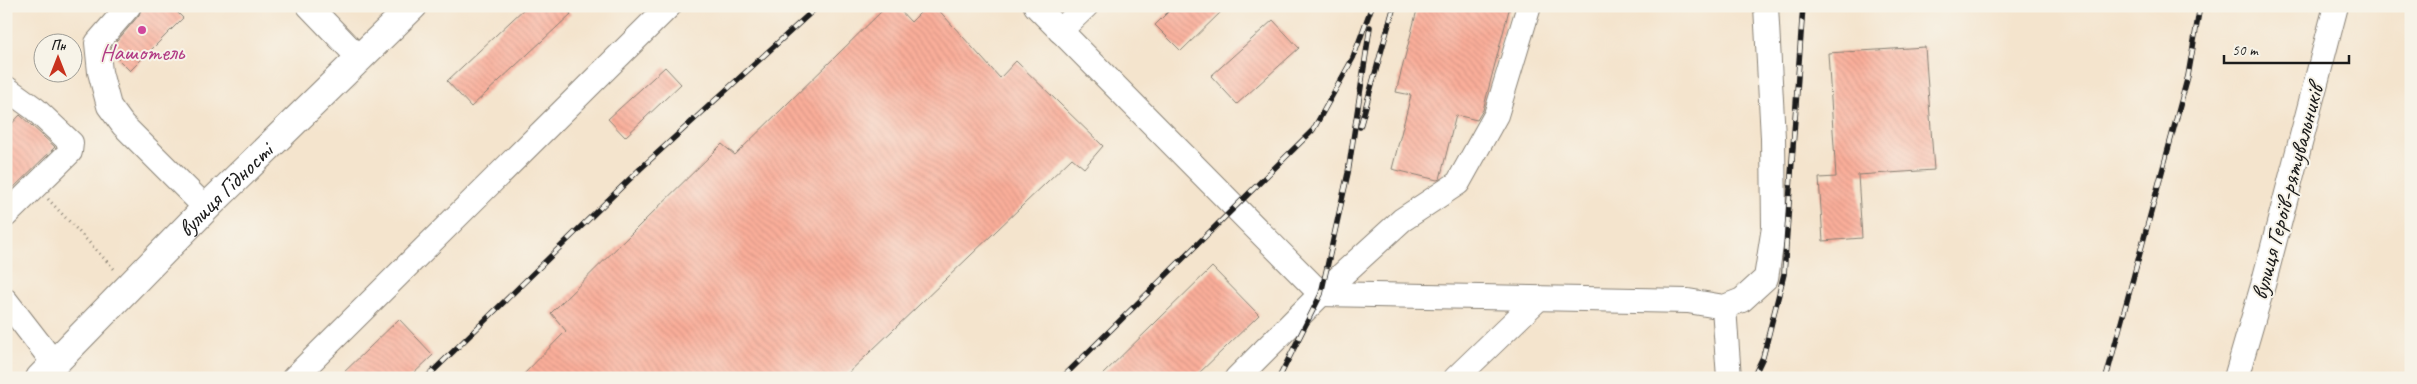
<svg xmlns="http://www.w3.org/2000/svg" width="2417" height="384" font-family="Caveat,sans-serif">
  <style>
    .building { fill: url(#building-back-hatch) }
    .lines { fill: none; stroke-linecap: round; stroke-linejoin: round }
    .minor-casing { stroke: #888074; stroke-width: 26 }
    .major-casing { stroke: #888074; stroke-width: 30 }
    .path { stroke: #888074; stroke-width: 3; stroke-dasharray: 1 4; stroke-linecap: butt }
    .minor { stroke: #fff; stroke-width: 24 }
    .major { stroke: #fff; stroke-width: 28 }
    .rail-casing { stroke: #1c1c1c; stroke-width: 5.5 }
    .rail { stroke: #f7f3e8; stroke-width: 4; stroke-dasharray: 11; stroke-linecap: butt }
    .hotel-dot { fill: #d1479c; stroke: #f7f3e8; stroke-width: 2 }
    .labels { text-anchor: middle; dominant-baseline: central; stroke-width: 4; stroke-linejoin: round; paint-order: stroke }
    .hotel-label { font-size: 24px; fill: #b23c85; stroke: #f7f3e8 }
    .street-label { font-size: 24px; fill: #1c1c1c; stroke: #f7f3e8 }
  </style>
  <defs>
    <pattern id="building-back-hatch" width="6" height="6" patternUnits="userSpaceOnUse" patternTransform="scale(1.25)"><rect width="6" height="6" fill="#faae9a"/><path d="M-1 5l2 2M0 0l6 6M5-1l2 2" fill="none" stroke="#d69584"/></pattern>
  </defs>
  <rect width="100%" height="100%" fill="#f7f3e8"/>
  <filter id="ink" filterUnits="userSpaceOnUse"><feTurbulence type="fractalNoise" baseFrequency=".02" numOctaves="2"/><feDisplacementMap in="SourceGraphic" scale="10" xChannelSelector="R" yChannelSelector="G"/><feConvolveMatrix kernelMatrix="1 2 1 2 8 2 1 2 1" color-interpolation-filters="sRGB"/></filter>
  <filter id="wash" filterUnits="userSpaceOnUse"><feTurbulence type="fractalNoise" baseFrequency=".0096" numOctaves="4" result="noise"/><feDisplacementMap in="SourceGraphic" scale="20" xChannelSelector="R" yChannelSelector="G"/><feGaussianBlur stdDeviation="1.12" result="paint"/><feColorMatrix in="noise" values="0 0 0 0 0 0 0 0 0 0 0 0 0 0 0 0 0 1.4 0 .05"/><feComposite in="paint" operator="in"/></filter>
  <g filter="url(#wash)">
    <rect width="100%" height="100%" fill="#f4e4cd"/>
    <g id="blocks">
      <!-- building -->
      <g class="building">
        <path d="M142,6H171L183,18L130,71L112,53L111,48L139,15Z"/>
        <path d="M527,6H564L571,14L471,107L447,81Z"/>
        <path d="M887,6H896L911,22L927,6H935L1000,78L1016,61L1103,146L1084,168L1072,158L843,378H520L566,331L551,313L722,144L735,155Z"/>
        <path d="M1174,6H1227L1181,51L1155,25Z"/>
        <path d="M1418,6H1510L1483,110L1477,120L1456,115L1440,179L1437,180L1392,169L1411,95L1396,92Z"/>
        <path d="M1273,20L1299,48L1237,104L1211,76Z"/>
        <path d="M1925,47L1934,170L1858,175L1862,238L1823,241L1819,178L1836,177L1828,53Z"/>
        <path d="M665,67L681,84L625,137L608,119Z"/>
        <path d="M20,115L55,147L6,195V130Z"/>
        <path d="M1212,267L1259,315L1194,378H1099Z"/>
        <path d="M399,319L433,355L409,378H338Z"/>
      </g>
    </g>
  </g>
  <g filter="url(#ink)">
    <use href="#blocks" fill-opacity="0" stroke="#888074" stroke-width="1"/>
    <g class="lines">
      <!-- minor casing -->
      <g class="minor-casing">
        <g id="minor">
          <path d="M129,6L97,43L100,72L109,106L123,125L206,208"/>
          <path d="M309,6L360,59"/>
          <path d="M1036,6L1321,294L1688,301L1724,307L1742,300L1766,278L1774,227L1773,138L1766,6"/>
          <path d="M1060,31L1086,6"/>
          <path d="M6,88L35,109L71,143L70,152L6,215"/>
          <path d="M6,301L54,363"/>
          <path d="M1724,307L1729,378"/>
          <path d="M294,378L669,6"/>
          <path d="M1237,378L1321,294L1402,220L1458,183L1496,115L1529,6"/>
          <path d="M1456,378L1538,299"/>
          <path d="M2236,378L2263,285L2336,6"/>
        </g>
      </g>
      <!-- major casing -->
      <g class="major-casing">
        <g id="major">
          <path id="s1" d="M40,378L206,208L413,6"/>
        </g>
      </g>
      <!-- path -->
      <path class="path" d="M48,199L116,271"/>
      <!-- minor -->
      <use href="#minor" class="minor"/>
      <!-- major -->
      <use href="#major" class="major"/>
      <!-- rail casing -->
      <g class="rail-casing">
        <g id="rail">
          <path d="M1360,127L1394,6"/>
          <path d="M426,378L640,169L818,6"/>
          <path d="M1062,378L1313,130L1353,58L1372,6"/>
          <path d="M1279,378L1321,294L1348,173L1370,27"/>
          <path d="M1753,378L1763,357L1784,274L1803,6"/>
          <path d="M2106,378L2188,76L2200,6"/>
        </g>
      </g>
      <!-- rail -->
      <use href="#rail" class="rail"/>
    </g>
  </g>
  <!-- markers -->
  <circle class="hotel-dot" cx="142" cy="30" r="5"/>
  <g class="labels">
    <!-- hotel labels -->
    <g class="hotel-label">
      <text x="142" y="52">Нашотель</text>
    </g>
    <!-- street labels -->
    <g class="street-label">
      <text stroke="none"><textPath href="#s1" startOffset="264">вулиця Гідності</textPath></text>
      <text transform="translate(2287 192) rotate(-75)">вулиця Героїв-рятувальників</text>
    </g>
  </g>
  <!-- margin -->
  <rect width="2417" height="384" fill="none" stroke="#f7f3e8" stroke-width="25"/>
  <!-- north arrow -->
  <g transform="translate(58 58)"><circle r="24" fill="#f7f3e8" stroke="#9f9d96"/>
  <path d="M0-4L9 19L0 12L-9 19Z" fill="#c8321e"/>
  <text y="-8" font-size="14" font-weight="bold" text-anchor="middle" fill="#1c1c1c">Пн</text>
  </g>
  <!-- scale -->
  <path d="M2224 55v8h125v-8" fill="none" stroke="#1c1c1c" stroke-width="2.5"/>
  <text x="2232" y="55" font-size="15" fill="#1c1c1c" stroke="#f7f3e8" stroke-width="4" paint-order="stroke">50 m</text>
</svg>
